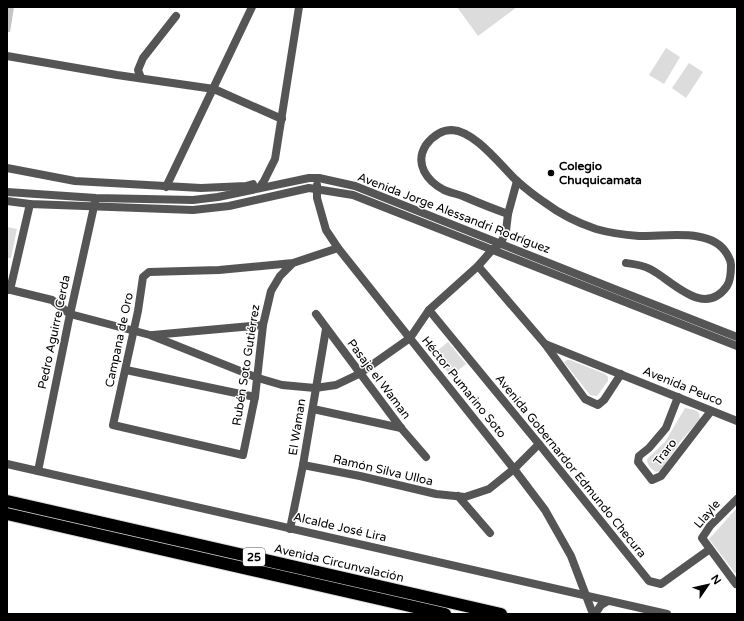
<svg xmlns="http://www.w3.org/2000/svg" width="744" height="621" font-family="'Varela Round',sans-serif">
  <style>
    .green { fill: #dcdcdc }
    .building { fill: #c4c4c4 }
    .lines { fill: none; stroke-linecap: round; stroke-linejoin: round }
    .highway-casing { stroke: #dbdbdb; stroke-width: 14 }
    .minor { stroke: #555; stroke-width: 8 }
    .highway { stroke: #000; stroke-width: 12 }
    .poi-dot { fill: #000; stroke: #fff; stroke-width: 1.5 }
    .labels { text-anchor: middle; dominant-baseline: central; stroke-width: 3; stroke-linejoin: round; paint-order: stroke }
    .shield { fill: #fff; stroke: #4c4c4c; stroke-width: 1 }
    .shield-label { font-size: 11px; font-weight: bold; fill: #000 }
    .poi-label { font-size: 12px; font-weight: bold; fill: #000; stroke: #fff; text-anchor: start }
    .street-label { font-size: 12px; fill: #000; stroke: #fff }
  </style>
  <rect width="100%" height="100%" fill="#fff"/>
  <!-- green -->
  <g class="green">
    <path d="M457,7H517L478,36Z"/>
    <path d="M666,48L680,57L664,84L649,75Z"/>
    <path d="M689,63L703,72L686,98L672,88Z"/>
    <path d="M7,227L17,229L11,258H7Z"/>
    <path d="M448,342L466,364L451,376L433,354Z"/>
    <path d="M567,360H570L605,374L608,377V381L597,396L590,395L564,362Z"/>
    <path d="M685,408L695,410L699,413L700,419L680,442L660,471L656,472C651,469 647,465 647,459L665,442Z"/>
    <path d="M737,508V572L735,573L709,539Z"/>
  </g>
  <!-- building -->
  <path class="building" d="M7,7H14L10,32H7Z"/>
  <g class="lines">
    <!-- highway casing -->
    <g class="highway-casing">
      <g id="highway">
        <path d="M7,501L501,614"/>
        <path d="M7,514L445,614"/>
      </g>
    </g>
    <!-- minor -->
    <g class="minor">
      <path d="M7,56L117,75L214,89L282,119"/>
      <path d="M141,78L138,70L143,58L176,16"/>
      <path d="M7,168L75,181L201,188L246,186L253,184"/>
      <path d="M317,185V198L326,230L338,248L514,469L545,510L571,556L593,614"/>
      <path d="M166,187L252,7"/>
      <path d="M259,188L264,181L275,159L299,7"/>
      <path d="M7,192L96,198L193,200L218,197L309,178H319L355,186L617,290L737,337"/>
      <path d="M7,201L30,204L193,210L229,206L309,188L353,195L737,346"/>
      <path d="M508,214C494,209 479,203 465,197C458,194 451,193 444,190C427,181 414,164 426,145C432,137 441,130 452,130C475,131 501,166 517,181C525,188 535,196 544,202C560,214 578,223 596,229C610,233 625,235 639,236C665,237 712,227 727,254C729,258 731,260 731,265C731,272 731,280 727,286C704,319 672,280 650,269C643,265 634,264 626,263"/>
      <path d="M293,263L219,270L149,272L143,277L138,311L113,425L243,455L255,397L263,325L271,291L280,276L293,263L338,248"/>
      <path d="M478,266L545,344L737,421"/>
      <path d="M7,289L52,300L70,314L150,335L258,378L282,385L315,388L336,385L359,374L410,338L429,310L478,266L492,250L501,243L506,231L508,214L517,181"/>
      <path d="M10,290L30,204"/>
      <path d="M429,310L539,444L649,581L661,584L710,549"/>
      <path d="M316,314L401,428L426,457"/>
      <path d="M153,335L263,325"/>
      <path d="M545,344L585,399L598,405L604,400L621,374"/>
      <path d="M126,370L255,397"/>
      <path d="M678,397L666,428L649,448L639,456L638,462L652,480L661,476L711,411"/>
      <path d="M313,409L401,428"/>
      <path d="M7,464L667,614"/>
      <path d="M303,465L360,476L436,494L465,497L489,489L514,469L539,444"/>
      <path d="M38,471L69,319L95,202"/>
      <path d="M458,496L490,533"/>
      <path d="M737,499L710,526L702,538L736,584L737,583"/>
      <path d="M290,529L303,465L326,329"/>
      <path d="M595,614L601,605L608,601"/>
    </g>
    <!-- highway -->
    <use href="#highway" class="highway"/>
  </g>
  <!-- markers -->
  <circle class="poi-dot" cx="551" cy="173" r="4"/>
  <g class="labels">
    <!-- shield labels -->
    <rect class="shield" x="243" y="548" width="22" height="18" rx="3"/>
    <g class="shield-label">
      <text x="254" y="557">25</text>
    </g>
    <!-- poi labels -->
    <g class="poi-label">
      <text x="559" y="166">Colegio<tspan x="559" dy="14">Chuquicamata</tspan></text>
    </g>
    <!-- street labels -->
    <g class="street-label">
      <text transform="translate(454 213) rotate(21)">Avenida Jorge Alessandri Rodríguez</text>
      <text transform="translate(54 332) rotate(-78)">Pedro Aguirre Cerda</text>
      <text transform="translate(119 340) rotate(-78)">Campana de Oro</text>
      <text transform="translate(246 365) rotate(-81)">Rubén Soto Gutiérrez</text>
      <text transform="translate(379 379) rotate(53)">Pasaje el Waman</text>
      <text transform="translate(683 386) rotate(22)">Avenida Peuco</text>
      <text transform="translate(464 387) rotate(51)">Héctor Pumarino Soto</text>
      <text transform="translate(297 427) rotate(-81)">El Waman</text>
      <text transform="translate(665 452) rotate(-53)">Traro</text>
      <text transform="translate(571 466) rotate(51)">Avenida Gobernardor Edmundo Checura</text>
      <text transform="translate(383 470) rotate(13)">Ramón Silva Ulloa</text>
      <text transform="translate(707 514) rotate(-50)">Llayle</text>
      <text transform="translate(340 527) rotate(13)">Alcalde José Lira</text>
      <text transform="translate(339 563) rotate(13)">Avenida Circunvalación</text>
    </g>
  </g>
  <!-- border -->
  <rect width="744" height="621" fill="none" stroke="#000000" stroke-width="16"/>
  <!-- north arrow -->
  <g transform="translate(708 585) rotate(56)" stroke="#ffffff" stroke-width="3" paint-order="stroke">
  <path d="M0-3L7 15L0 10L-7 15Z" fill="#000000"/>
  <text y="-6" font-size="11" font-weight="bold" text-anchor="middle" fill="#000000">N</text>
  </g>
</svg>
